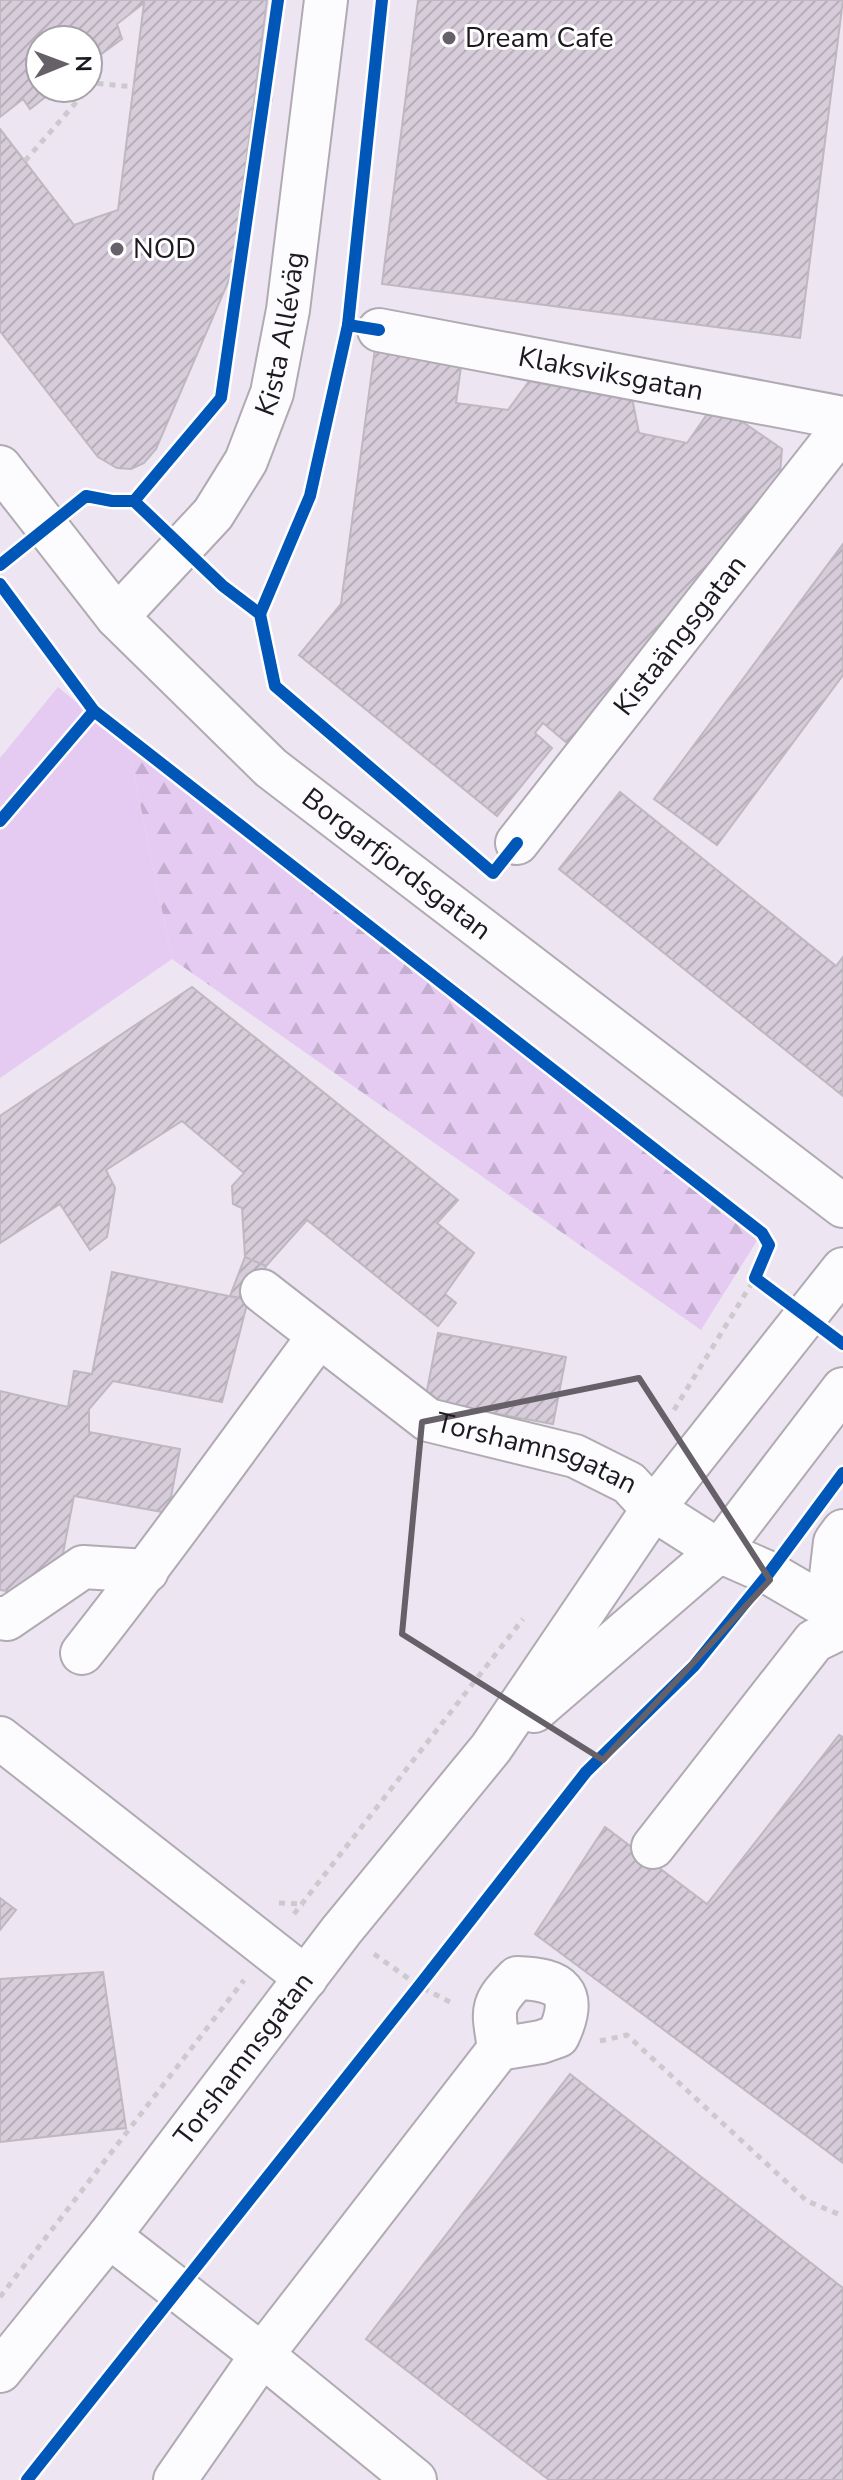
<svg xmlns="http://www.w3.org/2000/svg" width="843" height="2480" font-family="'Nunito Sans',sans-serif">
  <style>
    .green { fill: #e5cbf2 }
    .forest { fill: url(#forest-firs) }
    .building { fill: url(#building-hatch); stroke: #beb8c1; stroke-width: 2 }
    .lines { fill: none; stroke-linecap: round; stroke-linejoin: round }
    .minor-casing { stroke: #b0aab3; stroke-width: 46 }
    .path { stroke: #cccace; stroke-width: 5; stroke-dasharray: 6 6; stroke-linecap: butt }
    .minor { stroke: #fcfbfd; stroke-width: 42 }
    .cycleway-casing { stroke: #fff; stroke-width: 17 }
    .cycleway { stroke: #0057b8; stroke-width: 12 }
    .marked { fill: none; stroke: #666069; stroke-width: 6; stroke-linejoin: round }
    .poi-dot { fill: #666069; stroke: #fff; stroke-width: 3 }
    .labels { text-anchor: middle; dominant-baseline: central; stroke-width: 6; stroke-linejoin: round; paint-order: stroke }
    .poi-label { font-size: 28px; fill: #1e1820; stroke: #fff; text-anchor: start }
    .street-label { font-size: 28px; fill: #1e1820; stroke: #fff }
  </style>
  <defs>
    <pattern id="forest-firs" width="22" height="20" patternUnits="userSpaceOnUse" patternTransform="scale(2)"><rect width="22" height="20" fill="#e5cbf2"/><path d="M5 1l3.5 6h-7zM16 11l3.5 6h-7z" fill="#c4aecf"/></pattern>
    <pattern id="building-hatch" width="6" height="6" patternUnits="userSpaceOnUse" patternTransform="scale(2)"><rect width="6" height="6" fill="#d6ccda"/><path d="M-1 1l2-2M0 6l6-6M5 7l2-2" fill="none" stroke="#b7aebb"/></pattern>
  </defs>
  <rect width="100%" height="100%" fill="#ede5f1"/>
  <!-- green -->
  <path class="green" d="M58,687L128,745L172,959L0,1078V758Z"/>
  <!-- forest -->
  <path class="forest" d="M128,745L758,1239L701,1330L172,959Z"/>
  <!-- building -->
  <g class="building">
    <path d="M0,0H267L232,273L156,449L144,463L131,469L117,468L98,457L0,331V129L74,225L118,210L144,3L117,24L122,39L88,64V40H40V88H57L30,109L23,99L0,117Z"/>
    <path d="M418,0H843L800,338L382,284Z"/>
    <path d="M375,348L462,359L456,403L508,410L535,373L630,388L639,433L687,443L715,403L782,449L778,497L573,748L543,723L535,733L552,748L497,816L299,655L341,604Z"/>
    <path d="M843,544V675L717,845L654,799Z"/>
    <path d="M620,792L836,966L843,957V1096L559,869Z"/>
    <path d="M192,987L458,1200L437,1223L474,1253L445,1294L456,1303L438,1326L307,1220L266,1266L245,1257L242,1208L233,1204L232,1186L244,1173L182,1121L106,1170L115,1188L107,1237L90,1250L60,1204L0,1243V1116Z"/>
    <path d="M245,1257L266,1266L248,1300L230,1296Z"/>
    <path d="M112,1272L248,1300L222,1402L113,1381L89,1409V1432L180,1449L168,1513L74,1496L60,1569L19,1593L0,1590V1391L68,1407L74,1371L92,1374Z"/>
    <path d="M438,1333L566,1357L553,1424L425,1401Z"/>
    <path d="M839,1735L843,1737V2163L535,1934L605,1827L707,1904Z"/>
    <path d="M0,1898L16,1910L0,1930Z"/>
    <path d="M103,1972L126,2128L0,2142V1979Z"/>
    <path d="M570,2074L843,2288V2480H549L366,2339Z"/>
  </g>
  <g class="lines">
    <!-- minor casing -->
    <g class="minor-casing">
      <g id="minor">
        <path id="s1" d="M379,330L843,418"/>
        <path id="s2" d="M0,467L117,617L271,768L843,1206"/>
        <path id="s3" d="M117,617L213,514L246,461L272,393L288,310L326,0"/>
        <path id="s4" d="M517,843L843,428"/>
        <path id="s5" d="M262,1291L428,1420L575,1456L629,1483L653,1509L719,1551L769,1573L843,1616"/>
        <path d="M843,1531L835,1542L831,1576L843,1601"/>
        <path d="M0,1618L7,1619L83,1567L147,1571"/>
        <path d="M82,1653C164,1550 240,1442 319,1336"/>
        <path d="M534,1711L719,1551L843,1389"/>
        <path d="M0,1738L306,1978"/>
        <path d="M653,1847L814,1641L843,1627"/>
        <path d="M109,2236L262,2355L415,2480"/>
        <path id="s6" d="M0,2371L109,2236L341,1931L491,1748L653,1509L843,1269"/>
        <path d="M175,2480L262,2355L499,2049L541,2042L558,2036C579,1992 561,1979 517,1978C488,2007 494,2011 499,2049"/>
      </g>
    </g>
    <!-- path -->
    <g class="path">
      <path d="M256,97L273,99"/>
      <path d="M25,161L93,83L134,87"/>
      <path d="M674,1410L755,1278"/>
      <path d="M279,1903L304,1904"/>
      <path d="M294,1914L523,1619"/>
      <path d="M374,1954L419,1986L454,2004"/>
      <path d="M600,2041L627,2035L807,2201L843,2216"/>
      <path d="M0,2297L244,1980"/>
    </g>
    <!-- minor -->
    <use href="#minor" class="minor"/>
    <!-- cycleway casing -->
    <g class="cycleway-casing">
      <g id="cycleway">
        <path d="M348,325L382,0"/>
        <path d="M134,501L221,398L278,0"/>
        <path d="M0,565L86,496L112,501H134L223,586L260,614L275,686L493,873L517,843"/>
        <path d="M0,584L94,711L762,1233L769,1245L755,1278L843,1344"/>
        <path d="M260,614L310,496L348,325L379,330"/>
        <path d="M0,821L94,711"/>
        <path d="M27,2480L419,1986L586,1772L694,1666L769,1573L843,1473"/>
      </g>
    </g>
    <!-- cycleway -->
    <use href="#cycleway" class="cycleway"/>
  </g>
  <!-- marked area -->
  <path class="marked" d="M639,1378L770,1580L603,1760L402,1634L422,1422Z"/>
  <!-- markers -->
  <g class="poi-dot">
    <circle cx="449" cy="38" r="8"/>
    <circle cx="117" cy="249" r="8"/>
  </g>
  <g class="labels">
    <!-- poi labels -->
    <g class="poi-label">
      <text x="465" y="38">Dream Cafe</text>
      <text x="133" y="249">NOD</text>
    </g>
    <!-- street labels -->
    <g class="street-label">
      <text stroke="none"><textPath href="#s3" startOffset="336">Kista Alléväg</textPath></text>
      <text stroke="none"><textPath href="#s1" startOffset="236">Klaksviksgatan</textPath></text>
      <text stroke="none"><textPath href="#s4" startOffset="264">Kistaängsgatan</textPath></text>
      <text stroke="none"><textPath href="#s2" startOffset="564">Borgarfjordsgatan</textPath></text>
      <text stroke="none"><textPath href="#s5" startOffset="324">Torshamnsgatan</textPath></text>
      <text stroke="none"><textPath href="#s6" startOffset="396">Torshamnsgatan</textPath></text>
    </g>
  </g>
  <!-- north arrow -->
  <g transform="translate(64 64) rotate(89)"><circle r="38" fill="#ffffff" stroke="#a5a3a6" stroke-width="2"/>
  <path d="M0-6L14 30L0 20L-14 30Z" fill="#666069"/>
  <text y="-12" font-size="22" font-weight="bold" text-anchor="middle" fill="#1e1820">N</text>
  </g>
</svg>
